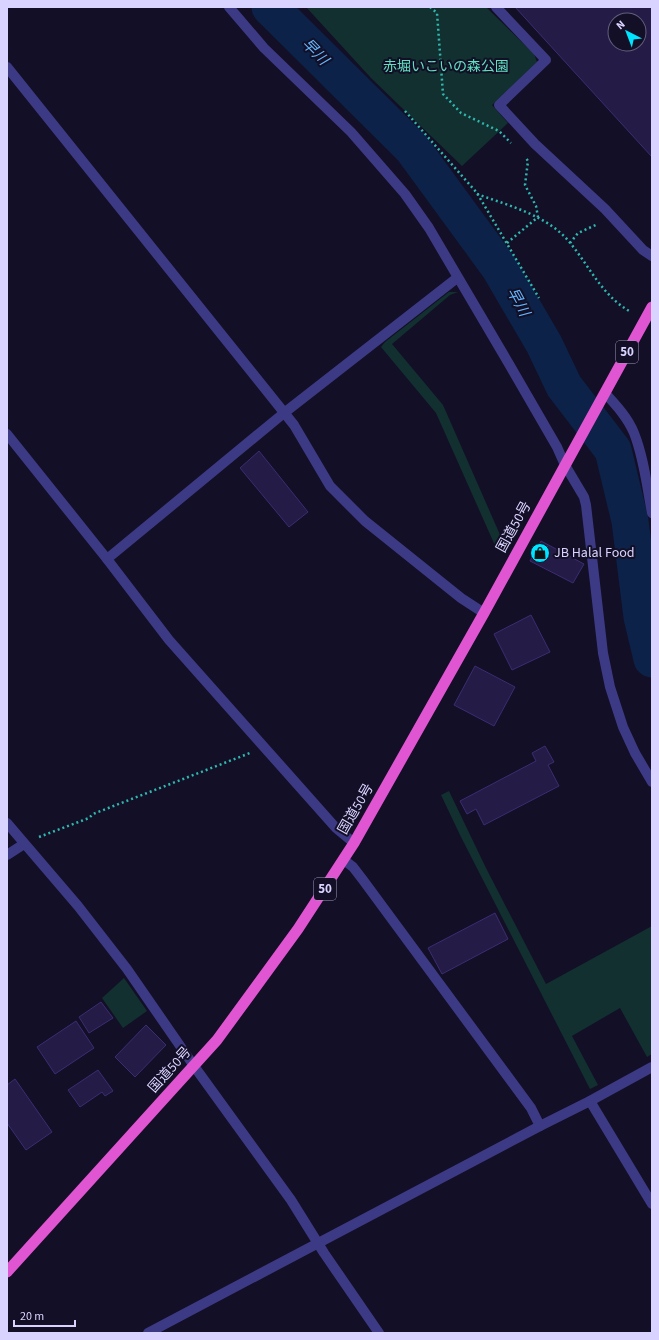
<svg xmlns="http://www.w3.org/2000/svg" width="659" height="1340" font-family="'Source Sans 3','Noto Sans JP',sans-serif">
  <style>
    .green { fill: #12302f }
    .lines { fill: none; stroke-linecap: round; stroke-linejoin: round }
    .river { stroke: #0c2248; stroke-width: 37 }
    .building { fill: #241b47; stroke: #3b2d73; fill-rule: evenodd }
    .path { stroke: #2fb8b0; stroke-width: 2.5; stroke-dasharray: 2 3; stroke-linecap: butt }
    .service { stroke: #3d3a85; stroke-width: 10 }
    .minor { stroke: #3d3a85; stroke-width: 10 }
    .tertiary { stroke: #3d3a85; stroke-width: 10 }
    .trunk { stroke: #e055d1; stroke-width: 11 }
    .labels { text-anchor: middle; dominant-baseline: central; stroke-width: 4; stroke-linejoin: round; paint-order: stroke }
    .shield { fill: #130f26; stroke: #9e99be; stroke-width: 1 }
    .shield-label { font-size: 13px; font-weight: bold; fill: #d9d4ff }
    .park-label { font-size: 14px; fill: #5fe0c0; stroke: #130f26 }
    .street-label { font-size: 14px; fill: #d9d4ff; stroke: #130f26 }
    .poi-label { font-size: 14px; fill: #d9d4ff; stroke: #130f26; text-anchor: start }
    .water-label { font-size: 15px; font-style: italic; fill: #62b6ff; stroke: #130f26 }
  </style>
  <rect width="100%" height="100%" fill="#130f26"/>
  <!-- green -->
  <g class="green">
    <path d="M306,7H486L534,54L537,62L492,105L508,123L462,166L371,78Z"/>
    <path d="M449,292H458L450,295L392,344L443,405L501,537L497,550L436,413L381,347L385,342Z"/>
    <path d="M449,791L486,868L546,984L652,926V1054L647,1057L620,1008L572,1036L598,1085L590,1089L461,837L441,795Z"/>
    <path d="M124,978L147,1011L123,1028L102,998Z"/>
  </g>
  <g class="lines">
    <!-- river -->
    <path class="river" d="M270,7L412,148L499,267L544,344L564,386L613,450L630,521L642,617L652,659"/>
  </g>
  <!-- building -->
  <g class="building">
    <path d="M515,7H652V157ZM615,20H639V44H615Z"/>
    <path d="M259,451L308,512L289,527L240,468Z"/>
    <path d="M541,541L584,564L573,583L530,561Z"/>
    <path d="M531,615L550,652L512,670L494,634Z"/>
    <path d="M475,666L515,687L494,726L454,705Z"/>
    <path d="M545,746L554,762L548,765L559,786L484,825L476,809L467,814L460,801L536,761L532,753Z"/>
    <path d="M495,913L508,939L442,974L428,948Z"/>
    <path d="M101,1002L113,1018L89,1033L79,1017Z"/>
    <path d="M76,1021L94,1048L55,1074L37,1047Z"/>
    <path d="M146,1025L166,1045L135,1077L115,1057Z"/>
    <path d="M98,1070L113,1091L105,1096L102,1092L80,1107L68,1090Z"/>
    <path d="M15,1079L52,1132L26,1150L7,1123V1085Z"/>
  </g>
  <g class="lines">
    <!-- path -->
    <g class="path">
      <path d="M430,7L437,13L443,94L461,113L499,131L511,143"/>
      <path d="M405,111L477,193L539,298"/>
      <path d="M477,194C507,205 542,214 565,237C588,262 600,295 631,312"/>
      <path d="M507,243L538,217L536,206L525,185L528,161L526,158"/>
      <path d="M570,243L578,233L598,224"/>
      <path d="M39,837L89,818L93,814L250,753"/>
    </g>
    <!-- service -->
    <g class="service">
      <path d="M229,7L264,48L351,132L405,194L429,228L509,364L557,447L565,465"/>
      <path d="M496,7L546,60L499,105L535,144L605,209L643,250L652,256"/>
      <path d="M605,393C616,405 628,418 634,433C644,458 647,487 652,513"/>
      <path d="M7,434L107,559L284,413L457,278"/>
      <path d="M344,860L353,867L363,880L531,1108L540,1126"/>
      <path d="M194,1066L291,1200L324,1253L379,1333"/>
    </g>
    <!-- minor -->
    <g class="minor">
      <path d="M7,67L294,425L330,486L365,521L461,598L484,613"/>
      <path d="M565,465L584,497L586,505L603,653L610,687L623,727L635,753L652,782"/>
      <path d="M107,559L169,640L336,828L354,843"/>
      <path d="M7,823L78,906L127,969L194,1066"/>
      <path d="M7,855L24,844"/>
      <path d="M590,1101L652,1204"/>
    </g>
    <!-- tertiary -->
    <path class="tertiary" d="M148,1333L540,1126L590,1101L652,1067"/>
    <!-- trunk -->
    <path class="trunk" d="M7,1272L217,1040L298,929L354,843L484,613L652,307"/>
  </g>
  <!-- icons -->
  <defs>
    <g id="shop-disc" transform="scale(1)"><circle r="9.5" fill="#00e5ff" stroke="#130f26"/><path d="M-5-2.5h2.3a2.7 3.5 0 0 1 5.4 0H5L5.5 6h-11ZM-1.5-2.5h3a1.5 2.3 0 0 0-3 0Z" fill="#111"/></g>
  </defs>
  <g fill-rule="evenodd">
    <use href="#shop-disc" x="540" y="553"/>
  </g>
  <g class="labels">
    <!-- shield labels -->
    <g class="shield">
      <rect x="616" y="341" width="22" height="22" rx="3"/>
      <rect x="314" y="878" width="22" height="22" rx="3"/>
    </g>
    <g class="shield-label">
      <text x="627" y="352">50</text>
      <text x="325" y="889">50</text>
    </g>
    <!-- park labels -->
    <g class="park-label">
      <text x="446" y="67">赤堀いこいの森公園</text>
    </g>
    <!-- street labels -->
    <g class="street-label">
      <text transform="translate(514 527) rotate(-61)">国道50号</text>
      <text transform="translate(356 809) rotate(-60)">国道50号</text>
      <text transform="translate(170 1070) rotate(-48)">国道50号</text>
    </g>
    <!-- poi labels -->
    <g class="poi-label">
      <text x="554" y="553">JB Halal Food</text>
    </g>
    <!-- water labels -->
    <g class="water-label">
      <text transform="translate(315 52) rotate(45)">早川</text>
      <text transform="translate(518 302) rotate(61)">早川</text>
    </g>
  </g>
  <!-- border -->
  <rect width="659" height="1340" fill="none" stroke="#d9d4ff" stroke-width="16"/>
  <!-- north arrow -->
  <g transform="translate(627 32) rotate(318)"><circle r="19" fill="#130f26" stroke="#625e7d"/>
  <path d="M0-3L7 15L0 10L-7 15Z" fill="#00e5ff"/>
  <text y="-6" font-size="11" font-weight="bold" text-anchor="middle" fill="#d9d4ff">N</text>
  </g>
  <!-- scale -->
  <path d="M14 1320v6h61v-6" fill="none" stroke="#d9d4ff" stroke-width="2"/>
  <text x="20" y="1320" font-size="12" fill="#d9d4ff" stroke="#130f26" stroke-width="3" paint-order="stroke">20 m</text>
</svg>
